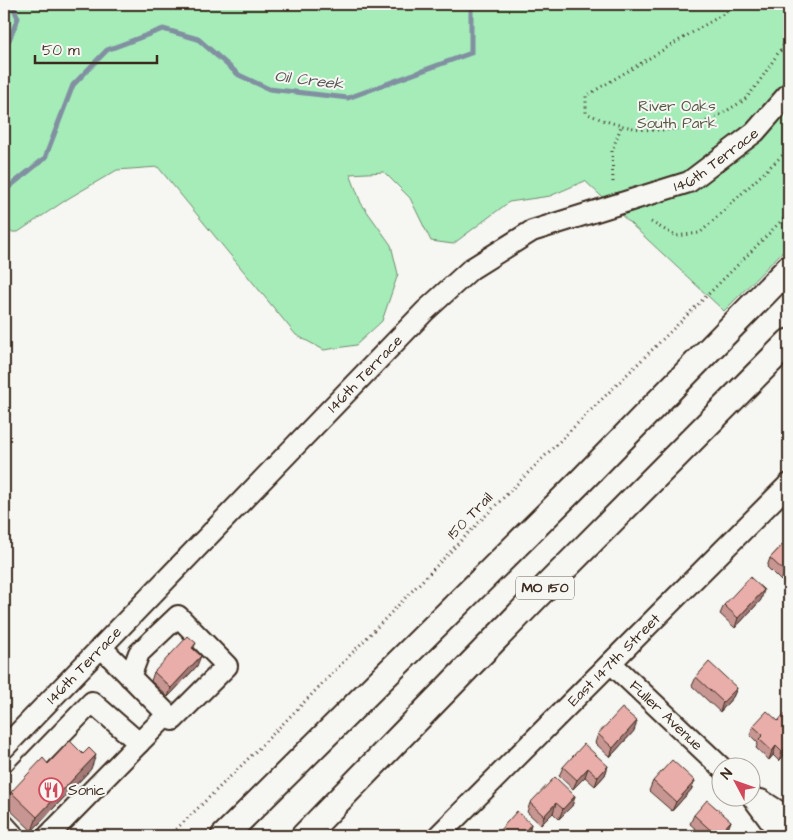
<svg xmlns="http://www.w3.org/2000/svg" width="793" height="840" font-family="'Architects Daughter',sans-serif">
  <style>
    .green { fill: #a5ecb9; stroke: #708b6c }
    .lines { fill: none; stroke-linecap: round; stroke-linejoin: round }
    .stream { stroke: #8190a1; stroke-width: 5 }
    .minor-casing { stroke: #3b2a1e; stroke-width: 24 }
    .major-casing { stroke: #3b2a1e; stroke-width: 29 }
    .path { stroke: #3b2a1e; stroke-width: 3; stroke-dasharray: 1 4; stroke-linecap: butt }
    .minor { stroke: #f6f6f2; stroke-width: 20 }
    .major { stroke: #f6f6f2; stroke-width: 25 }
    .wall { fill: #c89692; stroke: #3b2a1e }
    .shaded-wall { fill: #a37a77; stroke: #3b2a1e }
    .building { fill: #e9aeaa; stroke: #3b2a1e }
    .labels { text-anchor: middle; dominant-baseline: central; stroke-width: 4; stroke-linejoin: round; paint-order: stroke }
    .shield { fill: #f6f6f2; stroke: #73675e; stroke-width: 1 }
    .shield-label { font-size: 14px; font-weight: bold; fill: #3b2a1e }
    .park-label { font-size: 15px; fill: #565a45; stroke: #f6f6f2 }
    .street-label { font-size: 15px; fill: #3b2a1e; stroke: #f6f6f2 }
    .poi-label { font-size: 15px; fill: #3b2a1e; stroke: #f6f6f2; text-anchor: start }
    .water-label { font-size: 16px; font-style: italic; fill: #585455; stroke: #f6f6f2 }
  </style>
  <rect width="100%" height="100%" fill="#f6f6f2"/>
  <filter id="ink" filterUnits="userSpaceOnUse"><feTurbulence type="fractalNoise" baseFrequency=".02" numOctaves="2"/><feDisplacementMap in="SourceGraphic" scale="10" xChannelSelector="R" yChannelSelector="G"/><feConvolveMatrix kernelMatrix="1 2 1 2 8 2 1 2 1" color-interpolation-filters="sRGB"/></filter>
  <g filter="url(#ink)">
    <!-- green -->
    <path class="green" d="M4,4H789V245L724,311L585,181L550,196L509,202L453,244L431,241L410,198L384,172L350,174L361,203L391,245L398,274L382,321L356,345L324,350L296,335L158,167L117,170L69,198L18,232H4Z"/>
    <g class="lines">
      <!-- stream -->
      <g class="stream">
        <path d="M4,42L9,40L18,18L12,4"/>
        <path d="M4,191L45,158L73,85L107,50L163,29L198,39L239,75L269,89L348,98L471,53V4"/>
      </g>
      <!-- minor casing -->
      <g class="minor-casing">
        <g id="minor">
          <path d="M101,647L173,720L227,666L178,616L139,653L130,677"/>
          <path id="s1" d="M611,663L722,768"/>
          <path d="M139,743L167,715"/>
          <path id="s2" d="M4,748L425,311L471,269L532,231L689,182L755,132L789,93"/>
          <path d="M4,793L92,702L139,743L48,836"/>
          <path d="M750,794L781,836"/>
          <path d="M761,800L789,818"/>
          <path d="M4,825L14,836"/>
          <path id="s3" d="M438,836L789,484"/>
        </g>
      </g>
      <!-- major casing -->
      <g class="major-casing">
        <g id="major">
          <path d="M224,836L580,482L789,268"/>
          <path d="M304,836L536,597L789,342"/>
        </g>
      </g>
      <!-- path -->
      <g class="path">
        <path d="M740,4L586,96V113C633,135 688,138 731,108C736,105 743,102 747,97C763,79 774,57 789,38"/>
        <path d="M780,51L789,45"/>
        <path d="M613,182L612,151L622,124"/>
        <path d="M651,222L676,236L700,233L789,149"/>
        <path d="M169,836C289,722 402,599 520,481C609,391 700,304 789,213"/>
      </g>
      <!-- minor -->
      <use href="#minor" class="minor"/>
      <!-- major -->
      <use href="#major" class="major"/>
    </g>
    <!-- wall -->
    <g class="wall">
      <path d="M789,538V577L787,575L781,581L767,567L770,558Z"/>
      <path d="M761,600L735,628L720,614L724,605Z"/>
      <path d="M196,643L193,649L197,666L168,697L151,681L154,672Z"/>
      <path d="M696,677L737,688L733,697L720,712L692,686Z"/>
      <path d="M753,726L789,749L779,761L773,755L769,760L756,748L758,743L750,735Z"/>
      <path d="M634,731L610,757L595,743L598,734Z"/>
      <path d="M48,764L91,769L32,831L6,806L11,792Z"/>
      <path d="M608,766L605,775L595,786L585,777L573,789L559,776L563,767Z"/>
      <path d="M653,781H695L691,790L672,811L649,791Z"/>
      <path d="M575,796L572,806L559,819L553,813L541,825L527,812L530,803Z"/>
      <path d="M694,815L731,821L727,831L722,836H704L690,824Z"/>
      <path d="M531,824L528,834L526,836H497L499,831Z"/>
    </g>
    <!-- shaded-wall -->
    <g class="shaded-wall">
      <path d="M789,567L787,575L781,581L785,572Z"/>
      <path d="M764,590L761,600L735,628L738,618Z"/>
      <path d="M201,656L197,666L168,697L171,688Z"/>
      <path d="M737,688L733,697L720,712L723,702Z"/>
      <path d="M637,721L634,731L610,757L613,748Z"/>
      <path d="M789,744V749L779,761L782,752Z"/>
      <path d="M776,746L773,755L769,760L772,751Z"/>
      <path d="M96,755L91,769L32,831L37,817Z"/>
      <path d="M608,766L605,775L595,786L598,777Z"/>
      <path d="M588,768L585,777L573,789L577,780Z"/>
      <path d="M695,781L691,790L672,811L676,802Z"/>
      <path d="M575,796L572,806L559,819L563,809Z"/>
      <path d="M556,803L553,813L541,825L544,816Z"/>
      <path d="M731,821L727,831L722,836H717Z"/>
      <path d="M531,824L528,834L526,836H521Z"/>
    </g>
    <!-- building -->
    <g class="building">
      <path d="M789,538V567L785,572L770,558Z"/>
      <path d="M750,577L764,590L738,618L724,605Z"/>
      <path d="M188,636L196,643L192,648L201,656L171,688L154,672Z"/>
      <path d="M709,662L737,688L723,702L696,677Z"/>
      <path d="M622,708L637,721L613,748L598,734Z"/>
      <path d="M767,711L778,721L785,713L789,716V744L782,752L776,746L772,751L759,739L763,735L753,726Z"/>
      <path d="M70,741L83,754L89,748L96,755L37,817L11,792L43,758L48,764Z"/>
      <path d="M584,744L608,766L598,777L588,768L577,780L563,767Z"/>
      <path d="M672,760L695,781L676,802L653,781Z"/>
      <path d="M555,777L575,796L563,809L556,803L544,816L530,803Z"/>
      <path d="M707,800L731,821L717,836L694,815Z"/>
      <path d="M517,811L531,824L521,836H504L499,831Z"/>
    </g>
  </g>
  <!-- icons -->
  <defs>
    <g id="restaurant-ring" transform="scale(1.25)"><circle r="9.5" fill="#f6f6f2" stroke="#d1495b" stroke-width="1.5"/><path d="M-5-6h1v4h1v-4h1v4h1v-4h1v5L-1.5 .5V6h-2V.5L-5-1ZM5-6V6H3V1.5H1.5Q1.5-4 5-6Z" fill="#d1495b"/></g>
  </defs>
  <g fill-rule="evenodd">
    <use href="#restaurant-ring" x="51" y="790"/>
  </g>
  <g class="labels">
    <!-- shield labels -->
    <rect class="shield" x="516" y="576.5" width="58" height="23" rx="4"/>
    <g class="shield-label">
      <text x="545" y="588">MO 150</text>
    </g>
    <!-- park labels -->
    <g class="park-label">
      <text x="677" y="106">River Oaks<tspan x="677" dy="17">South Park</tspan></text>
    </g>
    <!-- street labels -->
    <g class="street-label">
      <text stroke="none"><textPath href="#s2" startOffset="940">146th Terrace</textPath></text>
      <text stroke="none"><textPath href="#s2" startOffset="520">146th Terrace</textPath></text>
      <text transform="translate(470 516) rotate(-46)">150 Trail</text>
      <text stroke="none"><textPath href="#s3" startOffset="249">East 147th Street</textPath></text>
      <text stroke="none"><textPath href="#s2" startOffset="115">146th Terrace</textPath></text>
      <text stroke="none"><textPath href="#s1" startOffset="76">Fuller Avenue</textPath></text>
    </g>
    <!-- poi labels -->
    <g class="poi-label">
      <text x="68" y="790">Sonic</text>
    </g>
    <!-- water labels -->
    <g class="water-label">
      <text transform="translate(309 80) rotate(7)">Oil Creek</text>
    </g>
  </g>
  <!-- margin -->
  <rect width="793" height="840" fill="none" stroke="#f6f6f2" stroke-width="20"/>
  <rect x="10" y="10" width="773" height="820" fill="none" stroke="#3b2a1e" stroke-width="2" filter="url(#ink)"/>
  <!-- north arrow -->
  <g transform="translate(736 782) rotate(311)"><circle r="24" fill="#f6f6f2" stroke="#aba49d"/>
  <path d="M0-4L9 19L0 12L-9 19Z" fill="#d1495b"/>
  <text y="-8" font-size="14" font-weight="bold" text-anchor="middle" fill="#3b2a1e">N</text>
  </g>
  <!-- scale -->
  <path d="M35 55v8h122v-8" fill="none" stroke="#3b2a1e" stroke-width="2.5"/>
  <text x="42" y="55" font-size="15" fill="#3b2a1e" stroke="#f6f6f2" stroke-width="4" paint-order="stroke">50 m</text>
</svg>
